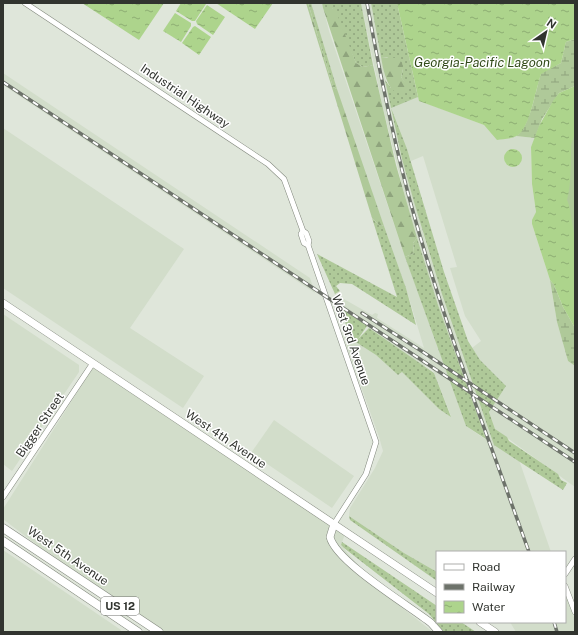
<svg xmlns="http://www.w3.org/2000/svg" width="578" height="635" font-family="'Public Sans',sans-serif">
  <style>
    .built { fill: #d2ddca }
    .grass { fill: url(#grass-dots) }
    .forest { fill: url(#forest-firs) }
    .wetland { fill: url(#wetland-marsh) }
    .green { fill: #afc999 }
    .water { fill: url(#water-ripples) }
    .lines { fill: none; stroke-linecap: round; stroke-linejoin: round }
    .street-casing { stroke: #82887d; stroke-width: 6 }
    .secondary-casing { stroke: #82887d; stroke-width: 8 }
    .primary-casing { stroke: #82887d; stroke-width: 9 }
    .street { stroke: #fff; stroke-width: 5 }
    .secondary { stroke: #fff; stroke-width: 7 }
    .primary { stroke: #fff; stroke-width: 8 }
    .rail-casing { stroke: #6d726a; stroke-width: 3.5 }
    .rail { stroke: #fff; stroke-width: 2; stroke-dasharray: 6; stroke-linecap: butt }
    .labels { text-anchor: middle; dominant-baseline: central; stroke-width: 3; stroke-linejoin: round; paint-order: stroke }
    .shield { fill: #fff; stroke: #6f716d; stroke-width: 1 }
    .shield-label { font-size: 11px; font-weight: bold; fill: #31342f }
    .street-label { font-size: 12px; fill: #31342f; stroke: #fff }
    .water-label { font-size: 13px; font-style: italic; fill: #334c1a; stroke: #fff }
  </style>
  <defs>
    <pattern id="grass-dots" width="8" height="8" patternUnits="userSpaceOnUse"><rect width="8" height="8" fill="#afc999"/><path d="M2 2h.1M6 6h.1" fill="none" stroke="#8fa47d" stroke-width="1.8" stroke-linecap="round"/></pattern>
    <pattern id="forest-firs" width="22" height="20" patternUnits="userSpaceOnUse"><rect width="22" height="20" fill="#afc999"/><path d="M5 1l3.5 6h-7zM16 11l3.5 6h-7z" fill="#8fa47d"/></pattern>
    <pattern id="wetland-marsh" width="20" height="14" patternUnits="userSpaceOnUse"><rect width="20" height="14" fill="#afc999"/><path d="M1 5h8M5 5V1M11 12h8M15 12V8" fill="none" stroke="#8fa47d"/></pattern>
    <pattern id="water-ripples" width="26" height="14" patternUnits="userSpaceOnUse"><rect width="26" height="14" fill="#add48c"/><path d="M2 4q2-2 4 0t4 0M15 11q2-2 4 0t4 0" fill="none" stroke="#8dad73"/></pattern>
  </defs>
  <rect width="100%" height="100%" fill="#dfe6da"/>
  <!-- built -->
  <g class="built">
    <path d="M310,3H322L329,31L402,248L466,426L485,439L438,305L411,221L382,104L361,3H371L391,107L418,97L420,101L484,125L497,139L516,136L535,138L531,147L532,184L536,212L532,224L550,280L557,322L568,361L575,366V487L495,429L489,412L506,386L480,360L472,348L481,341L465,316L450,268L457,267L423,156L411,161L391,110L402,159L428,249L494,444L519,460L551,552H437V572L404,553L349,516L350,508L375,468L383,451L379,437L342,333L376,355L398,375L402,372L439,409L451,416L425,350L422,356L428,361L424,367L340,307L335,294L372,315L375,313L378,314L377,318L424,348L406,288L346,119Z"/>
    <path d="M3,73L310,278L315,293L3,85Z"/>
    <path d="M3,128L184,249L130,328L204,376L183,408L3,288Z"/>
    <path d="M3,314L79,365V372L12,471L3,464Z"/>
    <path d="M94,366L345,534L341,545L377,588L433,632H163L46,552L3,519V509Z"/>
    <path d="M274,420L354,476L332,508L251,453Z"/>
    <path d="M3,550L121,630L120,632H3Z"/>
    <path d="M565,592L575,620V632H516L510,622H565Z"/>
  </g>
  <!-- grass -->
  <g class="grass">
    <path d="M308,3H311L337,89L333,87Z"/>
    <path d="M322,3H361L373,65L363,67L356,63L332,8H323Z"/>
    <path d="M371,3H397L418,97L391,108L407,149L444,272L468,341L480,360L506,386L489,412L495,429L507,437L509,441L558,474L561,480L567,483L563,490L494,445L442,294L414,202L402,159L385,80L391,88L405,83L401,77L403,69L387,57H381Z"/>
    <path d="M372,218L379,225L384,226L406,288L416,325L352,284L340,283L336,286L340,291L335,294L317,254L397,297Z"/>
    <path d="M417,238L438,305L486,439L466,426L405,257L414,253L413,243Z"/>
    <path d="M340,307L367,326L358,339L369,328L434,373L451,417L439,409L402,372L398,375L376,355L351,339L344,329L346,325Z"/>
    <path d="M349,516L404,553L437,572V581L350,520Z"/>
    <path d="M342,542L437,606V622H461L476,632H444L429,614L344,548L341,545Z"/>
  </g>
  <!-- forest -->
  <g class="forest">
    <path d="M306,3H308L333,87L337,89L384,226L379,225L372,218Z"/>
    <path d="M323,8H332L337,14L356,63L363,67L373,65L396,165L417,238L413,243L414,253L405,257Z"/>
    <path d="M381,57L395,58L402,62L403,69L401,77L408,86L407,90C388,102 383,68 381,57Z"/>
  </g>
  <!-- wetland -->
  <g class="wetland">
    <path d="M575,39V86L559,93L542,119L535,138L516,136C530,128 536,89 541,73L561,63L566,42Z"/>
    <path d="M550,280L554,285L563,307L575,328V366L568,361L557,322Z"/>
  </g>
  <!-- green -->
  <path class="green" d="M575,124V262L560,207L567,130Z"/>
  <!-- water -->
  <g class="water">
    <path d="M82,3H164L139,40Z"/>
    <path d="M181,3H204L206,4L195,21H192L176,11Z"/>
    <path d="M216,3H273L255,29Z"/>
    <path d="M397,3H575V39L566,42L561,63L541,74C536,88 530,127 518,135C513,139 504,139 497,140L484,125L419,101Z"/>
    <path d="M207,5L225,17L213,35L197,24L196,21Z"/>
    <path d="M175,13L191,23V26L181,42L163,31Z"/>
    <path d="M195,26L211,37L199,55L182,43L193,27Z"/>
    <path d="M575,86C575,101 577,118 575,133C574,138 571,142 571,147C571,163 571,186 567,200L569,205L575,239V328L563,307L554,285L550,280L532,224V220L536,212L532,184L531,147L539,126L553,101L559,93Z"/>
    <circle cx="513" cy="158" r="9"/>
  </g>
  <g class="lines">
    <!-- street casing -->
    <g class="street-casing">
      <g id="street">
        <path d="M25,3L268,164L284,179L303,231L301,234L304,243L308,245"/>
        <path d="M303,231L306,233L309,241L308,245L376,442L366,474L334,524"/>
        <path d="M3,497L93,363"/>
        <path d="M565,574L575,559"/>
        <path d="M565,586L575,612"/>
      </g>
    </g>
    <!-- secondary casing -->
    <g class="secondary-casing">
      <g id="secondary">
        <path d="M3,303L437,593"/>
        <path d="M334,524L330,537C336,562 408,605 431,623L439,632"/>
        <path d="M480,622L495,632"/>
      </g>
    </g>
    <!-- primary casing -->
    <g class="primary-casing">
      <g id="primary">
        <path d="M3,528L159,632"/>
        <path d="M3,541L138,632"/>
      </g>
    </g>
    <!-- street -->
    <use href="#street" class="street"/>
    <!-- secondary -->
    <use href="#secondary" class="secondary"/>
    <!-- primary -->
    <use href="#primary" class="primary"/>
    <!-- rail casing -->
    <g class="rail-casing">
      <g id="rail">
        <path d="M367,3C380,74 394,145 414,215C446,329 489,440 529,552"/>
        <path d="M3,82L575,462"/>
        <path d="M362,313L423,352L575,453"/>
        <path d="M554,622L557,632"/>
      </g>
    </g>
    <!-- rail -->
    <use href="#rail" class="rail"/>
  </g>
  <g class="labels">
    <!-- shield labels -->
    <rect class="shield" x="101" y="597" width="38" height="18" rx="3"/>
    <g class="shield-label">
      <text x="120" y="606">US 12</text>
    </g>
    <!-- street labels -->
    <g class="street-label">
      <text transform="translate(185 96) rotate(34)">Industrial Highway</text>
      <text transform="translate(351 340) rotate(71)">West 3rd Avenue</text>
      <text transform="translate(40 425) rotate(-56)">Bigger Street</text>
      <text transform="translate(226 439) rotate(34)">West 4th Avenue</text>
      <text transform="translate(68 556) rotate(34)">West 5th Avenue</text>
    </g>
    <!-- water labels -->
    <g class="water-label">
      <text x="482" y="62">Georgia-Pacific Lagoon</text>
    </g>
  </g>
  <!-- border -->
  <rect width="578" height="635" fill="none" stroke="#31342f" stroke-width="8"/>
  <!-- legend -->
  <rect x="436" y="551" width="130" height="72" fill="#ffffff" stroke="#adaeac"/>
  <rect x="444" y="564" width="20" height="6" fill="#ffffff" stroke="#adaeac"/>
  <text x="472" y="571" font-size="12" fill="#31342f">Road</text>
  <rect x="444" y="584" width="20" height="6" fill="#6d726a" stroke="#adaeac"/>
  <text x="472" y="591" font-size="12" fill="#31342f">Railway</text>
  <rect x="444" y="601" width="20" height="12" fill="url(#water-ripples)" stroke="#adaeac"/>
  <text x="472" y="611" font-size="12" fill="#31342f">Water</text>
  <!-- north arrow -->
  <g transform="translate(546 32) rotate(34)" stroke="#ffffff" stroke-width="3" paint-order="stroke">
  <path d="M0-3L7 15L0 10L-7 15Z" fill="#31342f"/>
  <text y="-6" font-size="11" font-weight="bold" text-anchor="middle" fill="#31342f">N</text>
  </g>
</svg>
